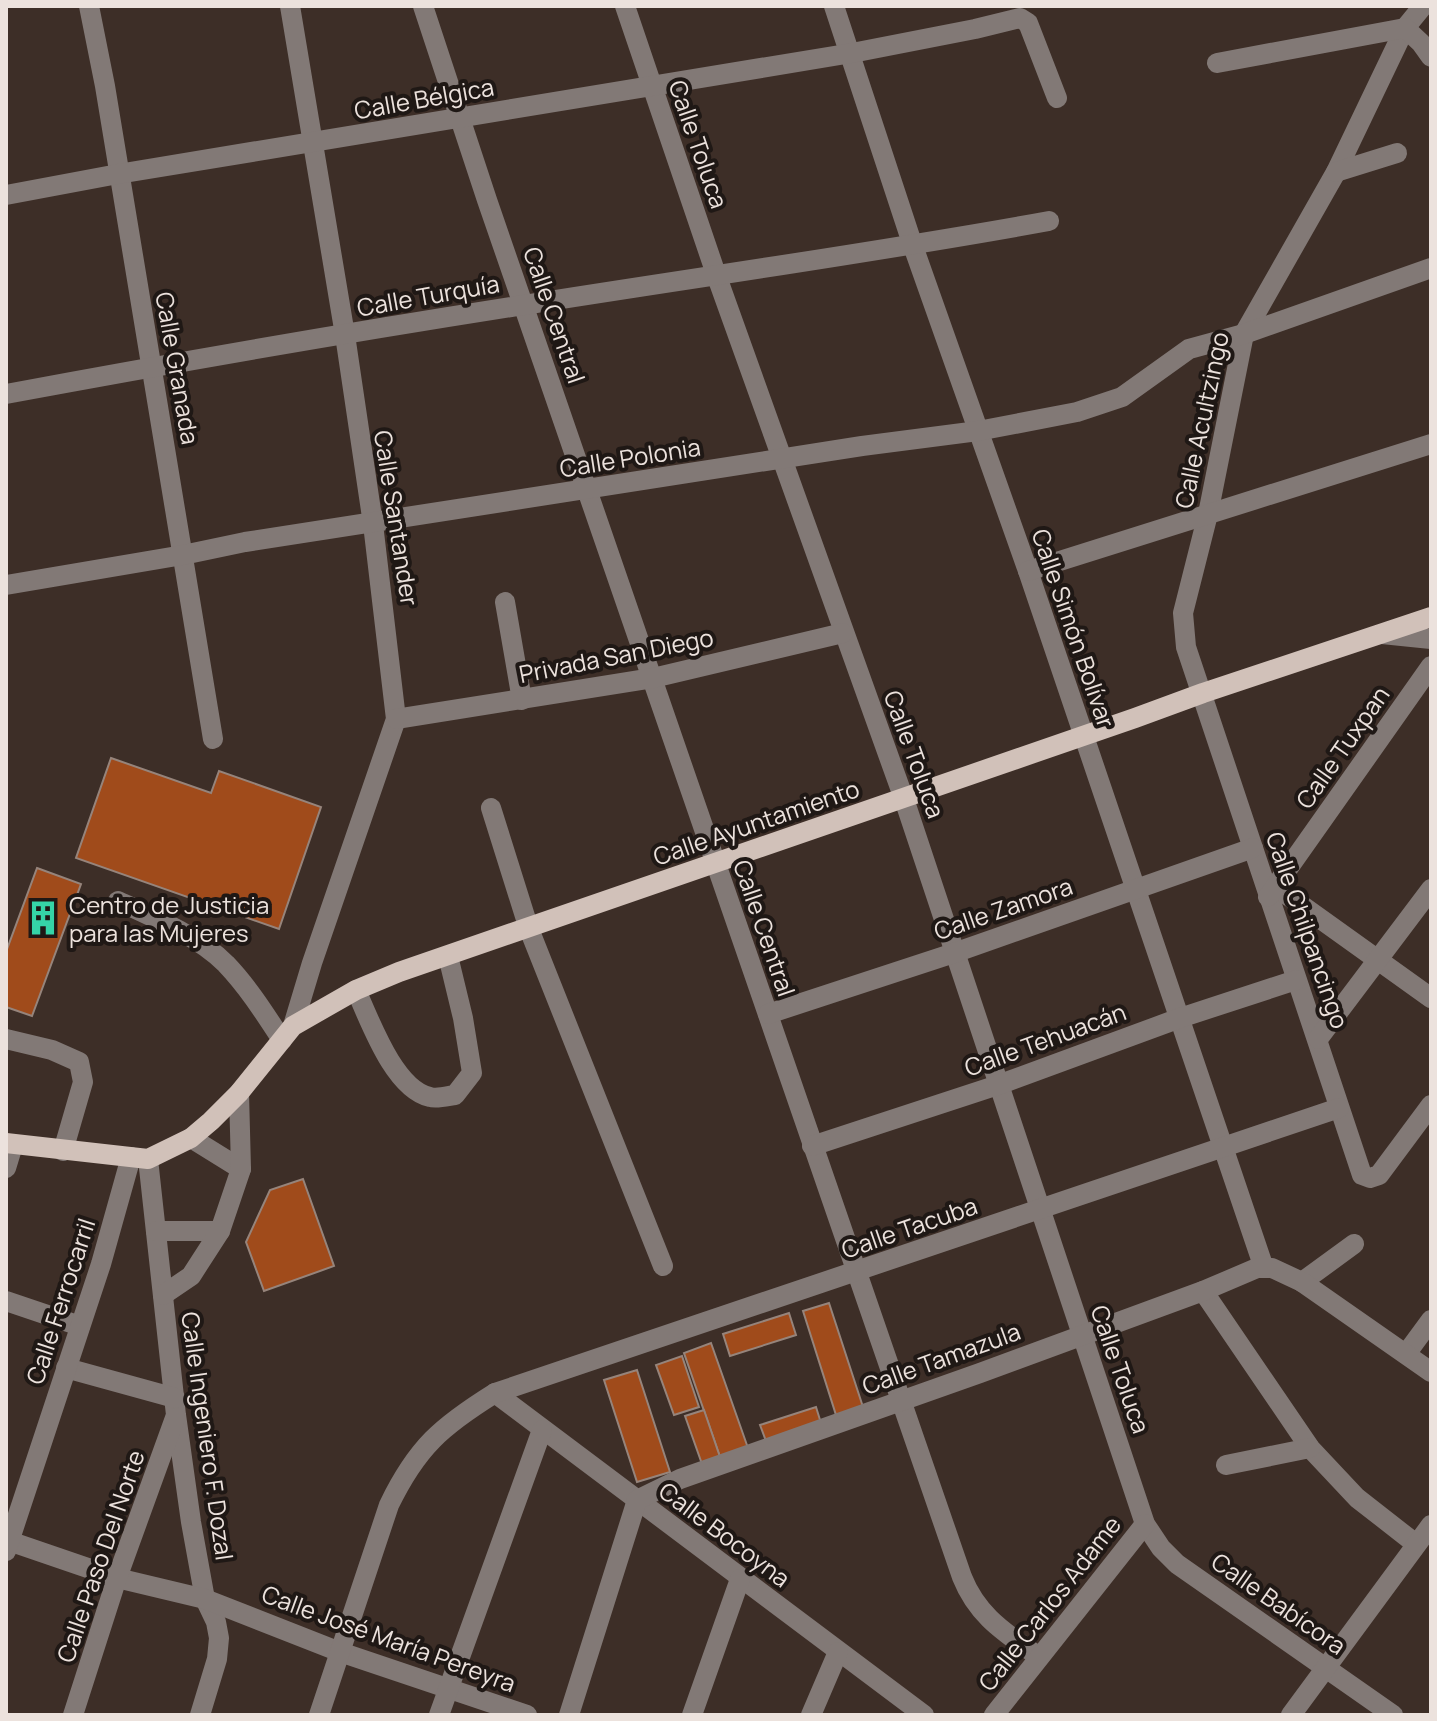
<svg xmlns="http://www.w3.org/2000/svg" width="1437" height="1721" font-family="Manrope,sans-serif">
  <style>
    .building { fill: #a04b1b; stroke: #96847b; stroke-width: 2 }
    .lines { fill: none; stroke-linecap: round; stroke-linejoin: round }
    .minor { stroke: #827976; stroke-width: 20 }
    .major { stroke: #d1c1b9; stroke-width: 20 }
    .labels { text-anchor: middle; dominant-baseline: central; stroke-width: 8; stroke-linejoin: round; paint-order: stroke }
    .street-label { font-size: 24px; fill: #ece2dd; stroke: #1f1815 }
    .poi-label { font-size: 24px; fill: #ece2dd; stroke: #1f1815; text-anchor: start }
  </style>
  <rect width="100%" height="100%" fill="#3d2e27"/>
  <!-- building -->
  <g class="building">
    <path d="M111,758L211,793L219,771L321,807L279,929L76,858Z"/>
    <path d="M37,868L81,884L32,1016L6,1007V952Z"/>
    <path d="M303,1179L334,1266L264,1291L246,1242L270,1190Z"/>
    <path d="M829,1303L863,1407L836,1415L803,1311Z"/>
    <path d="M789,1313L796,1335L730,1356L723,1334Z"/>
    <path d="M711,1343L748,1448L720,1457L684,1353Z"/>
    <path d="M682,1356L699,1407L674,1415L656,1365Z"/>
    <path d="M637,1370L670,1472L637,1482L604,1380Z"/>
    <path d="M816,1407L821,1423L766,1441L760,1425Z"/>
    <path d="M704,1410L720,1457L702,1464L685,1416Z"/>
  </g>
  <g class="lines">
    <!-- minor -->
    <g class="minor">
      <path d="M89,6L105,86L213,739"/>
      <path d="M290,6L345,335L373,524L396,719L312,963L293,1026"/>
      <path d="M423,6L487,200L962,1577C978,1617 1006,1633 1039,1657"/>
      <path d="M625,6L717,277L904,799L1145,1524L1161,1548L1177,1564L1393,1715"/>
      <path d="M834,6L913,246L1028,571L1264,1268"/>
      <path d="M1423,6L1405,28L1336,172L1244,334L1208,514L1183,613L1186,647L1362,1175L1370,1178L1379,1175L1431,1105"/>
      <path d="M1217,63L1405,28L1421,43L1431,57"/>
      <path d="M1336,172L1397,153"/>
      <path d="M6,195L118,174L852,53L975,29L1020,18L1028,23L1057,98"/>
      <path d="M6,394C178,362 351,332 524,305C699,277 874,253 1049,221"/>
      <path d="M1028,571L1431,444"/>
      <path d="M6,585L183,555L245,542L862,446L978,431L1077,412L1122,397L1189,349L1244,334L1431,268"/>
      <path d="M505,602L522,700"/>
      <path d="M1382,634L1431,639"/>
      <path d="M396,719L653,678L843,633"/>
      <path d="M491,808L529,929L663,1266"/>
      <path d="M1276,887L1431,998"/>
      <path d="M1268,897L1431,666"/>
      <path d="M118,901C153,917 198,936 226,964C248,987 265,1014 282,1040"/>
      <path d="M356,990C370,1021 394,1089 430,1097C437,1099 448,1096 455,1095L472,1073L463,1018L448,956"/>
      <path d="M768,1014L954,953L1253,848"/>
      <path d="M6,1039L52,1050L79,1062L83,1082L63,1151"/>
      <path d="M1318,1039L1431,889"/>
      <path d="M191,1138L241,1169"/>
      <path d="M812,1146L998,1085L1180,1018L1296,980"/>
      <path d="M148,1159L176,1415L191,1522L205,1599L216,1622L219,1638L217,1659L200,1715"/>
      <path d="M6,1168L13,1145"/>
      <path d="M156,1231H220"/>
      <path d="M1302,1282L1354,1244"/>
      <path d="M1203,1291L1310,1448L1357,1498L1416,1544"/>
      <path d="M163,1295L191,1276L220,1231L241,1169L239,1093"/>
      <path d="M6,1301L80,1326"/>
      <path d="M1406,1354L1431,1320"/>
      <path d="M66,1368L175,1398"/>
      <path d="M495,1393L924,1715"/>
      <path d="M1226,1465L1310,1448"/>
      <path d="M6,1540L117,1578L205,1599L340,1652L527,1715"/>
      <path d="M6,1551L101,1264L131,1157"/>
      <path d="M73,1715L117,1578L175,1418"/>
      <path d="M319,1715L389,1505C417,1447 442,1426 495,1393L1339,1108"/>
      <path d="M439,1715L542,1430"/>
      <path d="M569,1715L637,1500L680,1479L980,1373L1203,1291L1257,1268H1272L1302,1282L1431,1372"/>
      <path d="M692,1715L740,1579"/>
      <path d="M811,1715L838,1652"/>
      <path d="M994,1715L1145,1524"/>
      <path d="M1291,1715L1431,1525"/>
    </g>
    <!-- major -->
    <path class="major" d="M6,1143L148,1159L191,1138L211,1121L239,1093L293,1026L356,990L399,972L1135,718L1203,693L1431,617"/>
  </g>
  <!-- icons -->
  <defs>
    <g id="building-bare" transform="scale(2.76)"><path d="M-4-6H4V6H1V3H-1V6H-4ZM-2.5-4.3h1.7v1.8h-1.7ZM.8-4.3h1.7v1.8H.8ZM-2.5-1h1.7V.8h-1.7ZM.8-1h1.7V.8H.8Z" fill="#35d4a7" stroke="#1f1815" stroke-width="2.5" paint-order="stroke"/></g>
  </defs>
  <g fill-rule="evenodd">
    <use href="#building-bare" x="43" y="918"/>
  </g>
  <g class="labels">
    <!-- street labels -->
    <g class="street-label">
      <text transform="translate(424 98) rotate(-10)">Calle Bélgica</text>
      <text transform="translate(699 144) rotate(71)">Calle Toluca</text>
      <text transform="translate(428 295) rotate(-10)">Calle Turquía</text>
      <text transform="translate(555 315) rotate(71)">Calle Central</text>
      <text transform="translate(178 368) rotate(80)">Calle Granada</text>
      <text transform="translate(1201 420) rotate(-78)">Calle Acultzingo</text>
      <text transform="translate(630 457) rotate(-9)">Calle Polonia</text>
      <text transform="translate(397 518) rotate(81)">Calle Santander</text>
      <text transform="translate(1074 628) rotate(71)">Calle Simón Bolívar</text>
      <text transform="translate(616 655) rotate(-11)">Privada San Diego</text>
      <text transform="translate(1342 747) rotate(-55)">Calle Tuxpan</text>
      <text transform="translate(915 754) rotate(70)">Calle Toluca</text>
      <text transform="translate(756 822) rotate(-19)">Calle Ayuntamiento</text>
      <text transform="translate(1003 908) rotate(-19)">Calle Zamora</text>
      <text transform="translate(765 928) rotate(71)">Calle Central</text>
      <text transform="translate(1308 930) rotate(71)">Calle Chilpancingo</text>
      <text transform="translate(1045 1039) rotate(-20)">Calle Tehuacán</text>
      <text transform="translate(909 1227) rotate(-19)">Calle Tacuba</text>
      <text transform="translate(60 1301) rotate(-72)">Calle Ferrocarril</text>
      <text transform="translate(941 1358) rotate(-20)">Calle Tamazula</text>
      <text transform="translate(1121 1369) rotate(71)">Calle Toluca</text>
      <text transform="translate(208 1436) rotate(82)">Calle Ingeniero F. Dozal</text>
      <text transform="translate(725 1534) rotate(37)">Calle Bocoyna</text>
      <text transform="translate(100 1556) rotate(-71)">Calle Paso Del Norte</text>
      <text transform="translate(1049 1603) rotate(-52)">Calle Carlos Adame</text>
      <text transform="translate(1279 1603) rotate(35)">Calle Babícora</text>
      <text transform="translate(389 1638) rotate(20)">Calle José María Pereyra</text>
    </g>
    <!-- poi labels -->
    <g class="poi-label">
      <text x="69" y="904">Centro de Justicia<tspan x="69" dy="28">para las Mujeres</tspan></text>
    </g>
  </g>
  <!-- border -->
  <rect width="1437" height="1721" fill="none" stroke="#ece2dd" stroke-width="16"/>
</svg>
